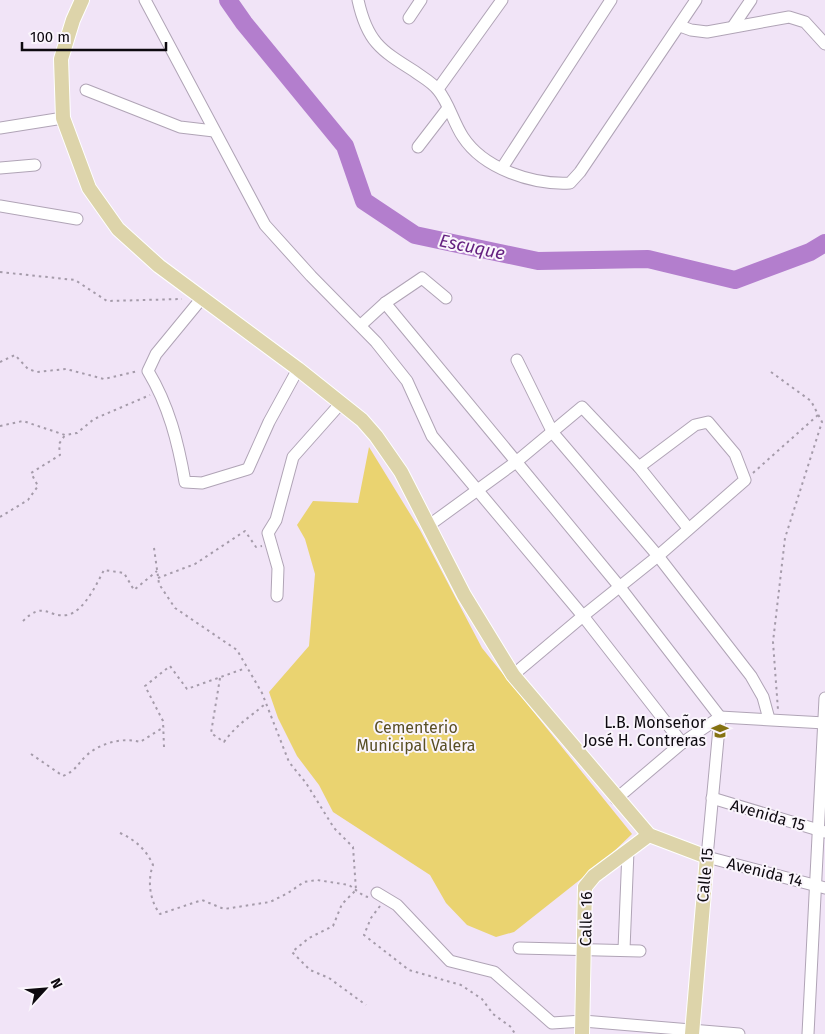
<svg xmlns="http://www.w3.org/2000/svg" width="825" height="1034" font-family="'Fira Sans',sans-serif">
  <style>
    .green { fill: #ead370 }
    .lines { fill: none; stroke-linecap: round; stroke-linejoin: round }
    .river { stroke: #b37ecd; stroke-width: 18 }
    .minor-casing { stroke: #b0a4b6; stroke-width: 13 }
    .major-casing { stroke: #fff; stroke-width: 16 }
    .path { stroke: #a59baa; stroke-width: 2; stroke-dasharray: 2.5 4; stroke-linecap: butt }
    .minor { stroke: #fff; stroke-width: 11 }
    .major { stroke: #ddd4aa; stroke-width: 14 }
    .labels { text-anchor: middle; dominant-baseline: central; stroke-width: 4; stroke-linejoin: round; paint-order: stroke }
    .poi-label { font-size: 16px; fill: #0d090f; stroke: #faf5fc; text-anchor: end }
    .park-label { font-size: 16px; fill: #594f24; stroke: #faf5fc }
    .street-label { font-size: 16px; fill: #0d090f; stroke: #faf5fc }
    .water-label { font-size: 18px; font-style: italic; fill: #631f7f; stroke: #faf5fc }
  </style>
  <rect width="100%" height="100%" fill="#f1e4f7"/>
  <!-- green -->
  <path class="green" d="M369,447L420,530L482,648L632,834L605,860L514,932L496,937L467,925L446,903L430,875L333,812L319,785L297,756L278,718L269,692L309,646L315,574L305,539L297,525L313,501L358,503Z"/>
  <g class="lines">
    <!-- river -->
    <path class="river" d="M228,0L244,23L345,146L364,201L415,235L538,261L648,259L735,280L810,252L825,243"/>
    <!-- minor casing -->
    <g class="minor-casing">
      <g id="minor">
        <path d="M145,0L265,225L311,276L376,342L407,381L432,436L583,616L682,743"/>
        <path d="M358,0C367,41 380,50 414,71C422,77 432,82 438,90C449,103 453,122 463,137C484,169 533,185 570,183L580,172L696,0"/>
        <path d="M409,18L421,0"/>
        <path d="M734,25L751,0"/>
        <path d="M680,26L691,30L707,32L789,17L805,22L825,44"/>
        <path d="M438,89L502,0"/>
        <path d="M86,90L180,127L214,131"/>
        <path d="M0,128L63,118"/>
        <path d="M418,147L448,108"/>
        <path d="M0,168L35,165"/>
        <path d="M502,168L611,0"/>
        <path d="M0,206L77,219"/>
        <path d="M202,298L156,354L148,371C169,406 178,442 185,482L202,483L248,469L269,422L298,369"/>
        <path d="M385,303L619,586L720,717"/>
        <path d="M361,325L385,303L422,278L446,298"/>
        <path d="M517,360L553,433L658,556L751,676L763,697L769,719"/>
        <path d="M428,526L516,462L582,407L639,467L688,528"/>
        <path d="M277,596L278,568L268,533L276,520L293,457L341,403"/>
        <path d="M513,675L583,616L658,556L745,480L735,454L708,422L695,425L639,467"/>
        <path d="M720,717L707,857L825,888"/>
        <path d="M720,717L825,723"/>
        <path d="M712,798L825,832"/>
        <path d="M616,799L682,743L720,717"/>
        <path d="M377,893L397,905L450,961L494,972L552,1023L583,1021L739,1034"/>
        <path d="M519,948L640,951"/>
        <path d="M624,949L628,851"/>
        <path d="M808,1034L825,698"/>
      </g>
    </g>
    <!-- major casing -->
    <g class="major-casing">
      <g id="major">
        <path d="M82,0L73,20L61,59L63,118L89,188L118,229L159,266L298,369L362,420L376,436L401,472L464,595L513,675L649,835L707,857L692,1034"/>
        <path d="M582,1034L585,887L594,876L649,835"/>
      </g>
    </g>
    <!-- path -->
    <g class="path">
      <path d="M0,272L75,280L107,301L182,299"/>
      <path d="M0,362L15,355L28,369L37,372L66,369L104,379L138,371"/>
      <path d="M771,372L811,401L822,422L785,538L773,642L778,710"/>
      <path d="M0,426L23,421L65,435L77,433L94,419L150,395"/>
      <path d="M753,473L818,415"/>
      <path d="M0,517L28,500L38,486L31,473L60,455L59,444L65,435"/>
      <path d="M154,548L159,584L175,608L237,650L262,693L289,762L306,783L334,828L353,847L356,890L342,904L333,926L309,938L292,952L310,970L329,978L366,1005"/>
      <path d="M158,578L195,564L245,531L256,547L262,546"/>
      <path d="M23,621C44,600 48,618 67,615C84,612 97,583 104,570L124,573L134,590L157,571"/>
      <path d="M220,678L211,733L224,742C237,724 249,718 265,704"/>
      <path d="M164,747L163,721L145,686L170,666L187,689L246,668"/>
      <path d="M31,754L63,776C77,770 77,764 87,755C100,743 123,737 140,742L164,727"/>
      <path d="M120,833C135,840 146,849 153,865C147,881 150,901 160,914L202,900L224,909L270,902L288,893L304,882L317,880L349,885L364,896L368,897"/>
      <path d="M380,906L371,918L364,935L409,970L461,985L482,999L493,1014L511,1027L515,1034"/>
    </g>
    <!-- minor -->
    <use href="#minor" class="minor"/>
    <!-- major -->
    <use href="#major" class="major"/>
  </g>
  <!-- icons -->
  <defs>
    <g id="school-bare" transform="scale(1.35)"><path d="M0-5L7-2L0 1L-7-2ZM-4 1L0 2.5L4 1V4Q0 6-4 4Z" fill="#847111" stroke="#faf5fc" stroke-width="2.5" paint-order="stroke"/></g>
  </defs>
  <g fill-rule="evenodd">
    <use href="#school-bare" x="720" y="731"/>
  </g>
  <g class="labels">
    <!-- poi labels -->
    <g class="poi-label">
      <text x="706" y="722">L.B. Monseñor<tspan x="706" dy="18">José H. Contreras</tspan></text>
    </g>
    <!-- park labels -->
    <g class="park-label">
      <text x="416" y="727">Cementerio<tspan x="416" dy="18">Municipal Valera</tspan></text>
    </g>
    <!-- street labels -->
    <g class="street-label">
      <text transform="translate(768 815) rotate(16)">Avenida 15</text>
      <text transform="translate(765 872) rotate(14)">Avenida 14</text>
      <text transform="translate(705 875) rotate(-85)">Calle 15</text>
      <text transform="translate(586 919) rotate(-89)">Calle 16</text>
    </g>
    <!-- water labels -->
    <g class="water-label">
      <text transform="translate(472 247) rotate(12)">Escuque</text>
    </g>
  </g>
  <!-- north arrow -->
  <g transform="translate(45 989) rotate(64)" stroke="#faf5fc" stroke-width="4" paint-order="stroke">
  <path d="M0-4L9 19L0 12L-9 19Z" fill="#0d090f"/>
  <text y="-8" font-size="14" font-weight="bold" text-anchor="middle" fill="#0d090f">N</text>
  </g>
  <!-- scale -->
  <path d="M22 42v8h144v-8" fill="none" stroke="#0d090f" stroke-width="2.5"/>
  <text x="30" y="42" font-size="15" fill="#0d090f" stroke="#faf5fc" stroke-width="4" paint-order="stroke">100 m</text>
</svg>
